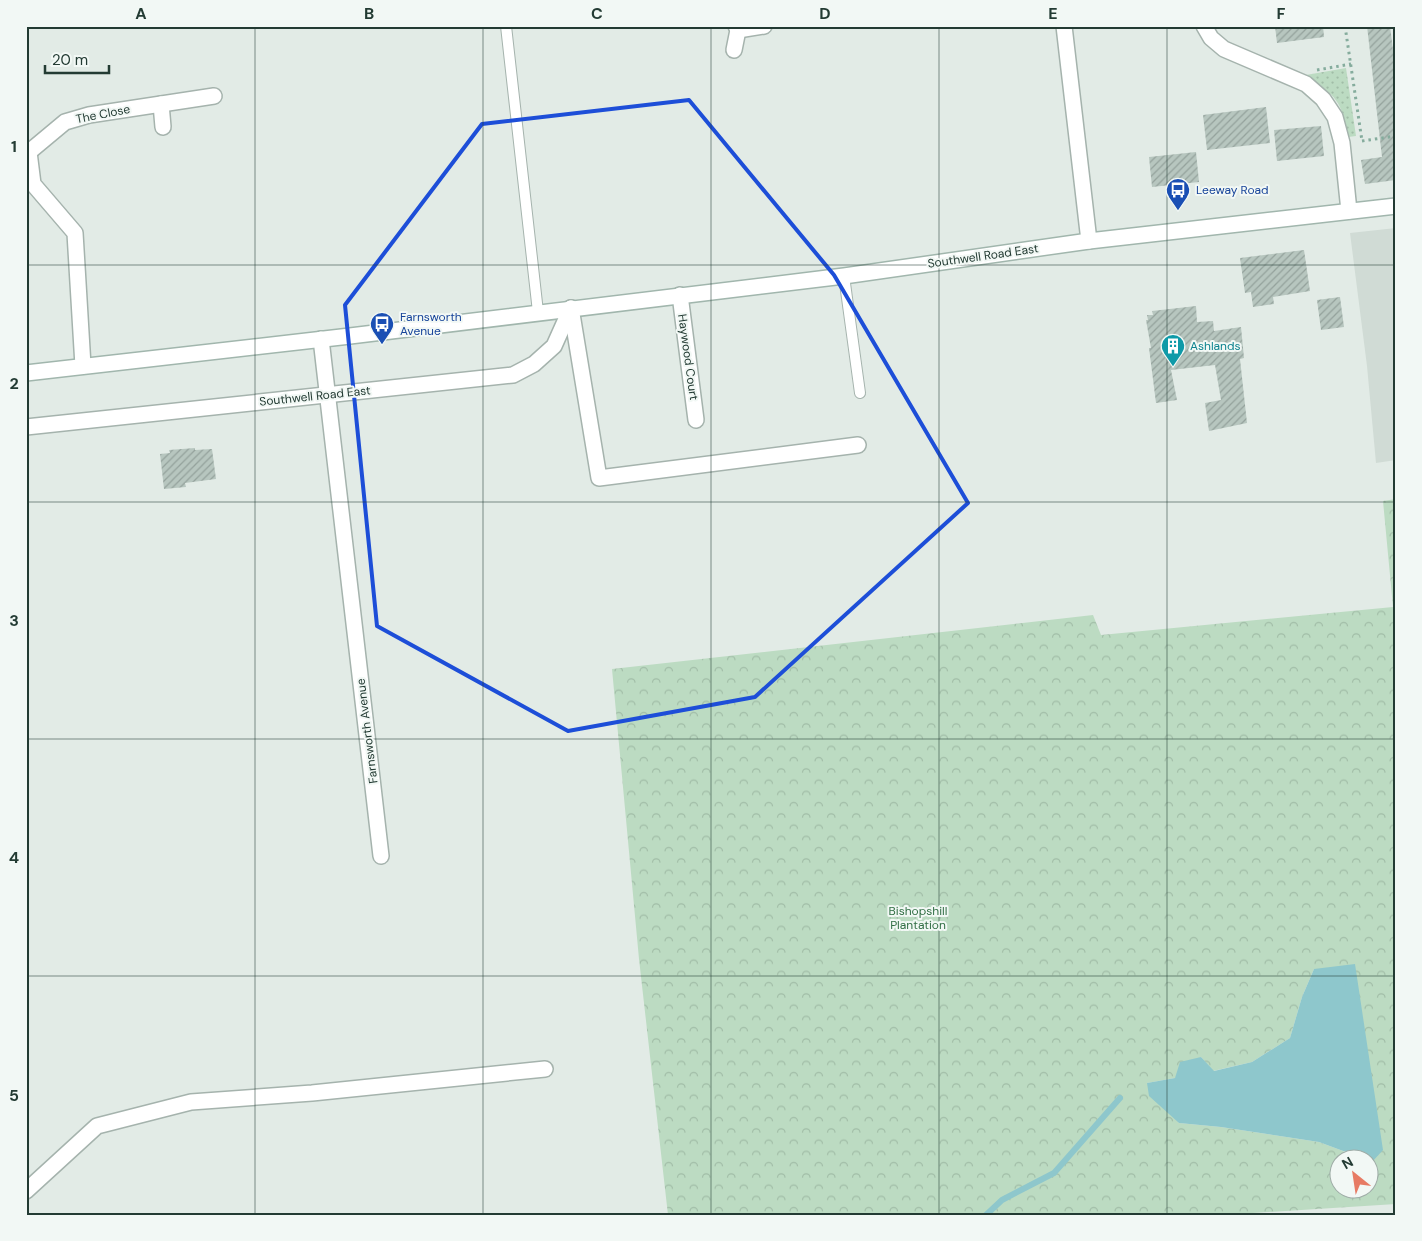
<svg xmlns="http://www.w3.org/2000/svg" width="1422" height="1241" font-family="'DM Sans',sans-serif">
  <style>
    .built { fill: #d0dbd5 }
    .grass { fill: url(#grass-dots) }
    .forest { fill: url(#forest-crowns); fill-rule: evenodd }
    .water { fill: #8ec7cc }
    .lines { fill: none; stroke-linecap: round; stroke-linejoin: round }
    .stream { stroke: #8ec7cc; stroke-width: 6 }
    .building { fill: url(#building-hatch) }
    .lane-casing { stroke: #a5b3ad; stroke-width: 12 }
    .street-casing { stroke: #a5b3ad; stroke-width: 18 }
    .secondary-casing { stroke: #a1b6ad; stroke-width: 18 }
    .path { stroke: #85ac9d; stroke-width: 3; stroke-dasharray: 2.5 4; stroke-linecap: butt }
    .lane { stroke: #fff; stroke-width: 10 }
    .street { stroke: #fff; stroke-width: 15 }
    .secondary { stroke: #fff; stroke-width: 15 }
    .marked { fill: none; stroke: #1d4ed8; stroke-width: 4; stroke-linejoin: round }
    .grid { fill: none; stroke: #233b33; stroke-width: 1; stroke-opacity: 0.55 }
    .labels { text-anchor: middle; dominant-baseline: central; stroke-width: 4; stroke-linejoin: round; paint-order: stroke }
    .street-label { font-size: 12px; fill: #233b33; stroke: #f2f8f5 }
    .transit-label { font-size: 12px; fill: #164399; stroke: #f2f8f5; text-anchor: start }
    .culture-label { font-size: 12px; fill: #0d838f; stroke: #f2f8f5; text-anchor: start }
    .park-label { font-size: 12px; fill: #316e44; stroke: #f2f8f5 }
    .neatline { fill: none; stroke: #233b33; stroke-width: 2 }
    .grid-label { font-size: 16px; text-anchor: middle; font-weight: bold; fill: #233b33 }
  </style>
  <defs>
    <pattern id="grass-dots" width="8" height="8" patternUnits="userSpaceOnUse" patternTransform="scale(1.25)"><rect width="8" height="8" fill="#bcdbc2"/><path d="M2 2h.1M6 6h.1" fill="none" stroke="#a1bda7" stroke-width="1.8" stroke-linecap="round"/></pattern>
    <pattern id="forest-crowns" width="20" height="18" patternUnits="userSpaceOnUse" patternTransform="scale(1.25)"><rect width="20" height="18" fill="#bcdbc2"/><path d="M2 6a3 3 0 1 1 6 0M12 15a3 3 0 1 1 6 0" fill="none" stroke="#a1bda7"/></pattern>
    <pattern id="building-hatch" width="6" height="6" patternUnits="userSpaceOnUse" patternTransform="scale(1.25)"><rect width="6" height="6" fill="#b7c6bf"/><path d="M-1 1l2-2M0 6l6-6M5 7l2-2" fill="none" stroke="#94a29c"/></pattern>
  </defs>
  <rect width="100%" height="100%" fill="#e2ebe6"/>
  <!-- built -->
  <path class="built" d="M1396,228V460L1376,463L1367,366L1350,233Z"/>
  <!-- grass -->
  <path class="grass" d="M1346,68L1356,136L1348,137C1342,101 1336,96 1306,75Z"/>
  <!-- forest -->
  <path class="forest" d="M1396,499V1204L1222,1215H668L639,959L612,669L1093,615L1101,635L1393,607L1383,501ZM1314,969L1372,1162L1370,1161V1188H1340V1158H1362L1319,1142L1221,1127L1179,1123L1147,1083L1175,1078L1201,1057L1213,1071L1252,1062L1290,1038L1302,997Z"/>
  <!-- water -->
  <path class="water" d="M1355,964L1383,1150L1372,1162L1370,1161V1158H1362L1319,1142L1221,1127L1179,1123L1149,1096L1147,1083L1175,1078L1180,1062L1201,1057L1214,1071L1252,1062L1290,1038L1302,997L1314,969Z"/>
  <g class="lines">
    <!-- stream -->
    <path class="stream" d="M986,1215L1002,1200L1054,1173L1120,1098"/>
  </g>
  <!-- building -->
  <g class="building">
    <path d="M1275,26H1323L1324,37L1277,43Z"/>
    <path d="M1367,26H1390L1396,74V180L1365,184L1361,160L1382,157Z"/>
    <path d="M1266,107L1270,143L1207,150L1203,115Z"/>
    <path d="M1321,126L1324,156L1277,161L1274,130Z"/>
    <path d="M1196,152L1199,182L1152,187L1149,157Z"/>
    <path d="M1304,250L1310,291L1273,297L1274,304L1253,307L1251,292L1245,293L1240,258Z"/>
    <path d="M1340,297L1344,327L1321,330L1317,300Z"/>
    <path d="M1196,306L1197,322L1213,321L1214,331L1241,327L1244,358L1240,359L1247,423L1209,431L1205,403L1221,400L1215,365L1171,370L1177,400L1156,403L1149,348H1151L1146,320H1148L1147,315H1153L1152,311Z"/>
    <path d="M195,448V450L212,449L216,479L185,483L186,487L164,489L160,454L170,453L169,450Z"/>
  </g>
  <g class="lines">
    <!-- lane casing -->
    <g class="lane-casing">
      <g id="lane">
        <path d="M506,26L538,312"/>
        <path d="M844,276L860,393"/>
      </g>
    </g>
    <!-- street casing -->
    <g class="street-casing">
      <g id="street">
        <path d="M1064,26L1089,241"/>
        <path d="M1204,26L1211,38L1224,49L1306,84L1323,99L1335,117L1342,143L1349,211"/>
        <path d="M738,30L764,26"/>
        <path d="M734,50L738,30L736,26"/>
        <path d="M161,104L163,127"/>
        <path d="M26,151L29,152L65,122L89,115L214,96"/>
        <path d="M29,152L33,184L75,233L83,366"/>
        <path d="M680,295L696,420"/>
        <path d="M571,308L599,478L858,445"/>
        <path d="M321,339L381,856"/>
        <path d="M26,427L513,375L534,364L554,346L571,308"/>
        <path d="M26,1191L97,1126L191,1102L312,1093L545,1069"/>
      </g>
    </g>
    <!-- secondary casing -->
    <g class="secondary-casing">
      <path id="secondary" d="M26,373L350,336L844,276L1089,241L1396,206"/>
    </g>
    <!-- path -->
    <g class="path">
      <path d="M1345,26L1362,141"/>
      <path d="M1317,70L1351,64"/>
      <path d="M1362,141L1396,136"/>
    </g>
    <!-- lane -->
    <use href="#lane" class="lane"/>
    <!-- street -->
    <use href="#street" class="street"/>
    <!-- secondary -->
    <use href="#secondary" class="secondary"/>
  </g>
  <!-- marked area -->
  <path class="marked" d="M689,100L834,275L968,503L755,697L568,731L377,626L345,305L482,124Z"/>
  <!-- grid -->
  <path class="grid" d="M255,26V1215M483,26V1215M711,26V1215M939,26V1215M1167,26V1215M26,265H1396M26,502H1396M26,739H1396M26,976H1396"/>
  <!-- icons -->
  <defs>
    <g id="bus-pin" transform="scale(1.25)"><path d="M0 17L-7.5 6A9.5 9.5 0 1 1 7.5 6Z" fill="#1a4fb4" stroke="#f2f8f5"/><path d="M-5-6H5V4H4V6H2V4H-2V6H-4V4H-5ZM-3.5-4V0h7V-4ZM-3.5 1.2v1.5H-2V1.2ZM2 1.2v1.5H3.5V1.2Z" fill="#fff"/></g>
    <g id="building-pin" transform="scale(1.25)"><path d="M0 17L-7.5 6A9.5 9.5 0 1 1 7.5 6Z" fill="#0f9aa8" stroke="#f2f8f5"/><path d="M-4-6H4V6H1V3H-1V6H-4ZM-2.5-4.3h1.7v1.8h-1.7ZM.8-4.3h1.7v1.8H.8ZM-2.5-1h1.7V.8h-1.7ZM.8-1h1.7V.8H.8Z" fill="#fff"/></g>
  </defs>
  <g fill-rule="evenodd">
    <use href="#bus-pin" x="1178" y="190"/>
    <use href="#bus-pin" x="382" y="324"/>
    <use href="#building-pin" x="1173" y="346"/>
  </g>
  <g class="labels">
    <!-- street labels -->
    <g class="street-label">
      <text transform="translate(103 114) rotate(-11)">The Close</text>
      <text transform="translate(983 256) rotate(-8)">Southwell Road East</text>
      <text transform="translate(688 357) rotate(82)">Haywood Court</text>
      <text transform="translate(315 396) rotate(-6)">Southwell Road East</text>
      <text transform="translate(367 731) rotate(-97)">Farnsworth Avenue</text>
    </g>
    <!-- transit labels -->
    <g class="transit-label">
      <text x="1196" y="190">Leeway Road</text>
      <text x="400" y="317">Farnsworth<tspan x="400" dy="14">Avenue</tspan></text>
    </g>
    <!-- culture labels -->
    <g class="culture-label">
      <text x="1190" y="346">Ashlands</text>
    </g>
    <!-- park labels -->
    <g class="park-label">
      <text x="918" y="911">Bishopshill<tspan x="918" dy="14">Plantation</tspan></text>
    </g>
  </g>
  <!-- border -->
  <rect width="1422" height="1241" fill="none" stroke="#f2f8f5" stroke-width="55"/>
  <!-- north arrow -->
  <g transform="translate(1354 1174) rotate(330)"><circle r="24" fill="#f2f8f5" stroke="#9faca7"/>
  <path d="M0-4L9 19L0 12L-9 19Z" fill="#e77b64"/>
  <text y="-8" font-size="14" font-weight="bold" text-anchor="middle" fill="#233b33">N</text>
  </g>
  <!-- scale -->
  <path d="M45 65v8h64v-8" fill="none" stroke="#233b33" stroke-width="2.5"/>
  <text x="52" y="65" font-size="15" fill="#233b33" stroke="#f2f8f5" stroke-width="4" paint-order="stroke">20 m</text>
  <rect x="28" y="28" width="1366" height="1186" class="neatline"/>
  <g class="grid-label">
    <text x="141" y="19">A</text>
    <text x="369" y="19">B</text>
    <text x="597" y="19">C</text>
    <text x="825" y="19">D</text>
    <text x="1053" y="19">E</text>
    <text x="1281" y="19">F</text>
    <text x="14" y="152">1</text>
    <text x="14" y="389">2</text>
    <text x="14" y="626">3</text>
    <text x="14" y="863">4</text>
    <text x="14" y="1101">5</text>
  </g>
</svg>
